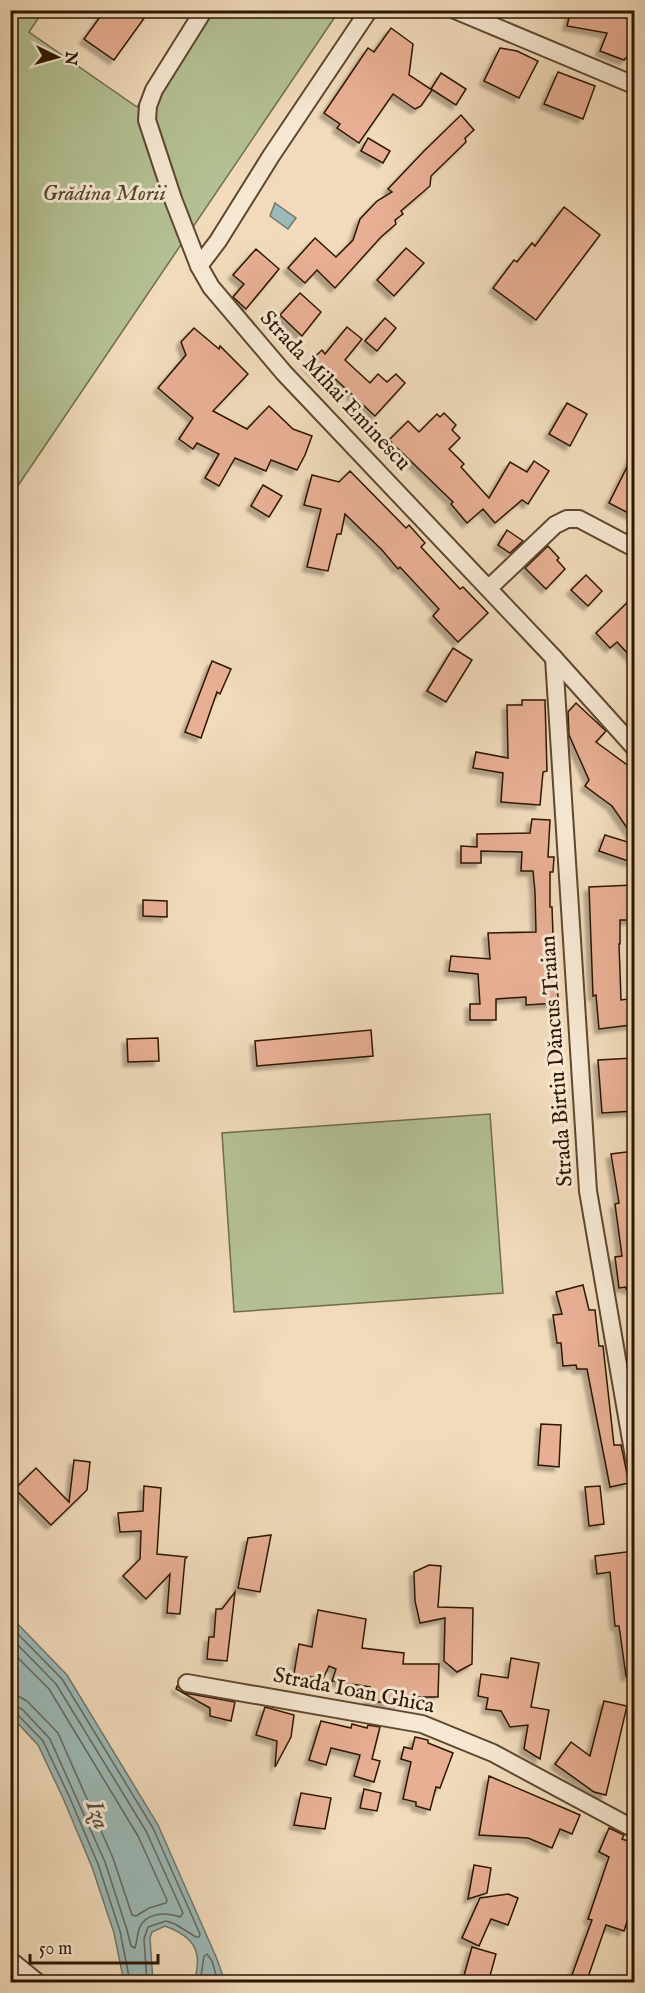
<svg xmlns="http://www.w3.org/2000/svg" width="645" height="1993" font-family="'IM FELL English',serif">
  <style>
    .green { fill: #b4c194; stroke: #706c4a; stroke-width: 1.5 }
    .water { fill: #9cb9b7; stroke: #70786e; stroke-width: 1.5 }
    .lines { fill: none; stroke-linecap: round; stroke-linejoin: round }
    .shore { stroke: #64685c; stroke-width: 1.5 }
    .building { fill: #e8af94; stroke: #2d1600; stroke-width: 1.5; filter: url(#shadow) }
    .minor-casing { stroke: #5e472f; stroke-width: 20 }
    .minor { stroke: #f6e8d3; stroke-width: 16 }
    .labels { text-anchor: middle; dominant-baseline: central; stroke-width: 6; stroke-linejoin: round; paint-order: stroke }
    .park-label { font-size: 22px; font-style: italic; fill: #56492c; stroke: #f6e8d3 }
    .street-label { font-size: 22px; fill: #2d1600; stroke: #f6e8d3 }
    .water-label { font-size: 24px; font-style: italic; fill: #544f40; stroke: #f6e8d3 }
  </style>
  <defs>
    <filter id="shadow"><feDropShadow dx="-4.5" dy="4.5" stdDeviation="1.5" flood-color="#0004"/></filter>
  </defs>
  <rect width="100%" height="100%" fill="#f1dbbb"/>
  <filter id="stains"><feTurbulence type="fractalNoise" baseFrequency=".00333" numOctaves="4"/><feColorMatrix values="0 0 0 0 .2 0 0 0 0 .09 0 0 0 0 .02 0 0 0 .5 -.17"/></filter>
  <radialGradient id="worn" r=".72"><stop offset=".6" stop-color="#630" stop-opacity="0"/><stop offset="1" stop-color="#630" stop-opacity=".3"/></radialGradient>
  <!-- green -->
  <g class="green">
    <path d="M11,11H43L29,32L137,107L200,11H339L11,496Z"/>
    <path d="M490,1114L503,1293L234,1312L222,1133Z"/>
  </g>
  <!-- water -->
  <g class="water">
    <path d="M275,203L296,218L288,229L270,216Z"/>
    <path d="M11,1617L67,1675L158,1825L217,1959L225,1982H194C203,1952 195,1937 165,1926L152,1932L150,1938L153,1982H124L114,1933L92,1867L63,1798L38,1745L11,1716Z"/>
  </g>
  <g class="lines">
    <!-- shore -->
    <g class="shore">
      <path d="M10,1626L62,1679L153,1828L200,1934L199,1937H196L175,1924L166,1921L148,1927L144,1939L147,1982"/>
      <path d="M10,1637L56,1684L146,1831L183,1913L180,1917C166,1912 145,1912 139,1929C137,1936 137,1942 135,1948L131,1946L127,1930L105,1862L50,1739L22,1709L10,1705"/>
      <path d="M10,1650L49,1689L138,1836L167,1900L166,1903L149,1908L136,1916L132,1915L113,1858L58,1733L27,1701L18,1696H10"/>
      <path d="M10,1712L17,1714L43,1741L69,1796L98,1864L120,1931L130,1982"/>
      <path d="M200,1982L204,1956L207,1954L212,1961L218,1982"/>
    </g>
  </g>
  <!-- building -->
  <g class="building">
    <path d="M105,10H150L114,60L84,39Z"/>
    <path d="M571,10H634V45L632,51L624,60L600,51L607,33L567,26Z"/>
    <path d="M391,28L413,44L409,75L432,90L421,106L415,109L393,94L359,143L337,128L340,124L324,113L368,48L374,52Z"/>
    <path d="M500,48L517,51L538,61L519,98L484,81Z"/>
    <path d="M558,72L595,86L583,119L544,104Z"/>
    <path d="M441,73L466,89L456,105L431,89Z"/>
    <path d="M461,115L474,130L465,138L466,142L431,176L430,186L401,211L403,214L395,220L396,224L381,237L335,288L317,270L305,283L288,268L315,238L336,257L353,240L360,219L377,201L392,192L388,189L424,151Z"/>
    <path d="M368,138L390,151L383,163L361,151Z"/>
    <path d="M564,207L600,235L536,320L493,288L514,260L517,262L532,243L535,246Z"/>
    <path d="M406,248L424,263L394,296L377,280Z"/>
    <path d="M256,249L279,269L246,309L233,297L244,284L233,275Z"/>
    <path d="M300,293L321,312L302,336L280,315Z"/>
    <path d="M385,318L396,328L377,351L365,341Z"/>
    <path d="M347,327L362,339L345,360L370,383L378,374L387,382L396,374L405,383L375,416L331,375L324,382L307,364L322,350L325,354Z"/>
    <path d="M194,328L219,349L220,346L248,374L213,411L247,429L269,406L293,429L312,436L305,455L297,470L271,460L266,471L235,458L219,486L205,478L219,454L197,443L193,449L179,439L193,418L158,388L186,355L181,342Z"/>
    <path d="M567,403L587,414L570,446L549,434Z"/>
    <path d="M444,413L456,425L452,430L460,438L449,449L464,464L461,467L489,498L510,462L527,472L534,461L549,471L528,504L522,500L495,523L483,509L467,523L451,504L453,502L389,440L408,421L419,432L437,414L440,417Z"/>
    <path d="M634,453V516L609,503Z"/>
    <path d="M350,471L406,528L409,525L425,543L421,547L460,589L463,587L488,613L458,642L433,616L439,609L400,567L398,569L382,550L345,514L341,534H337L328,571L307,567L321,509L304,505L312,475L339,482Z"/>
    <path d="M263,485L282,496L269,517L251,506Z"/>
    <path d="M507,530L523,541L510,553L498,545Z"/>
    <path d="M548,546L559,558L557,560L565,569L546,589L525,568Z"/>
    <path d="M586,575L602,591L588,606L571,590Z"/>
    <path d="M634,596V660L617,642L610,648L596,633Z"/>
    <path d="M453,648L472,660L446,702L427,691Z"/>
    <path d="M212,661L231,669L220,694L217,692L201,738L185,732Z"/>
    <path d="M522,700H545L547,771L543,772L540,805L501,802L503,773L473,768L476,752L508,758L507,705H522Z"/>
    <path d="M576,703L606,731L596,742L634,770V838L612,806L585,786L589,780L569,735L568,712Z"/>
    <path d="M532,819L550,820L548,857H554L553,872H550V907H552L554,962H557L558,1003L526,1005V997L496,999V1020H470V1004H480L478,974L449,971L451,956L490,959L488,933L536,932L535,892L533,871H521L522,852L481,851V863H461V846L477,847V834L530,833Z"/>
    <path d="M605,835L634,844V863L599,851Z"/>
    <path d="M633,885L634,920H620V944H619L621,1000L628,999L631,1025L599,1029L596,995L593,996L589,887Z"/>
    <path d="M143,900L167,901V917L143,916Z"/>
    <path d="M371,1030L373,1056L257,1066L255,1041Z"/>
    <path d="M158,1038L159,1061L128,1062L127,1039Z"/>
    <path d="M634,1058V1111L602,1113L598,1060Z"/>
    <path d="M634,1151V1289H626V1287L619,1288L615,1257L622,1256L615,1204L619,1203L611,1154Z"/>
    <path d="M583,1285L589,1310H595L599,1346H603L614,1445H621L629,1483L610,1487L587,1369H577L576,1365L563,1366L561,1343H557L553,1315L562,1314L556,1292Z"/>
    <path d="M541,1424L561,1425L559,1467L538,1465Z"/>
    <path d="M74,1460L90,1462L87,1490L51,1525L15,1489L36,1468L69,1502Z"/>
    <path d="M144,1486L161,1488L157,1554L187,1557L185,1559L180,1614L167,1613L170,1574L146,1599L123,1576L140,1559L141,1531L120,1532L118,1513L143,1511Z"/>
    <path d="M600,1486L604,1524L589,1526L585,1487Z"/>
    <path d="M271,1535L260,1592L238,1588L248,1538Z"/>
    <path d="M634,1551V1675L626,1676L619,1626H615L610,1572L597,1574L595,1556Z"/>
    <path d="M429,1565L441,1566L438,1607L473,1608L472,1664L457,1672L444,1661L445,1618L420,1623L415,1601L414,1572Z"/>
    <path d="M235,1592L227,1661L207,1659L209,1637H214L216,1609H222Z"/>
    <path d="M318,1610L366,1619L362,1648L404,1653L403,1664H439L438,1697H399V1704L369,1701L370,1687L332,1681L336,1669L329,1666L323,1679L294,1674L299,1644L312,1647Z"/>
    <path d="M511,1658L539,1663L531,1707L549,1710L540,1759L524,1749L528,1725L510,1727L501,1711L486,1709L488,1698L478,1696L481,1674L508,1678Z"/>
    <path d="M177,1686L185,1693L235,1702L231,1721L210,1716V1708L176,1689Z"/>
    <path d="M604,1701L627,1706L606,1795L594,1792L555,1764L571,1742L590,1756Z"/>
    <path d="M265,1707L294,1715L291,1737L275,1767L277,1741L256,1735Z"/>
    <path d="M321,1721L351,1728L352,1724L367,1728L368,1725L380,1727L372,1759L380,1761L374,1782L354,1776L360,1755L331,1748L326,1765L309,1760Z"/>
    <path d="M415,1737L428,1740V1743L453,1753L440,1788L436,1787L430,1810L416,1806V1802L403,1799L411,1762L401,1759L404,1747L412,1749Z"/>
    <path d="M489,1776L580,1815L572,1834L560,1829L552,1848L528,1838L479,1835Z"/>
    <path d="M364,1789L381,1793L377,1811L360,1808Z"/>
    <path d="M301,1793L331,1798L325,1829L294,1825Z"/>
    <path d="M609,1828L624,1835L622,1839L634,1843V1900L624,1931L606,1925L586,1983H569L592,1920L588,1919L609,1857L599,1852Z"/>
    <path d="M474,1865L491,1868L487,1893L468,1899Z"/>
    <path d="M508,1894L518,1898L508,1925L491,1919L479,1946L462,1938L480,1898Z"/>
    <path d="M472,1947L496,1954L488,1983H477L463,1979Z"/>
  </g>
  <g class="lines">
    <!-- minor casing -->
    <g class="minor-casing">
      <g id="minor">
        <path d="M204,10L154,90L148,106L147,120L173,199L199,266L211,287L284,373L554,658L634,747"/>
        <path d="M455,10L634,85"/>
        <path d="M199,266L218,241L271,156L369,10"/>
        <path d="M489,588L555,525L567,519H579L634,548"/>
        <path d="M554,658L588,1191L634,1457"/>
        <path d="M187,1683L422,1724L493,1753L634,1829"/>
        <path d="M10,1960L37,1982"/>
      </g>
    </g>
    <!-- minor -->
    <use href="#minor" class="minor"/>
  </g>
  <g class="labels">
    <!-- park labels -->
    <g class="park-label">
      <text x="104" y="194">Grădina Morii</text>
    </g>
    <!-- street labels -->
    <g class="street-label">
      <text transform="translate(335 391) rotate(47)">Strada Mihai Eminescu</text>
      <text transform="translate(557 1061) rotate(-94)">Strada Birtiu Dăncus Traian</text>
      <text transform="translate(354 1691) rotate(11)">Strada Ioan Ghica</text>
    </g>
    <!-- water labels -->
    <g class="water-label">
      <text transform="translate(97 1815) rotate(72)">Iza</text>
    </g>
  </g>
  <!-- margin -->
  <rect width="645" height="1993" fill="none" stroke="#f1dbbb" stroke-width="36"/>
  <rect x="12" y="12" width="621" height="1969" fill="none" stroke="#2d1600" stroke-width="3"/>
  <rect x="18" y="18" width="609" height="1957" fill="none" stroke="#2d1600" stroke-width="1.5"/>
  <!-- north arrow -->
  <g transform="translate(57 57) rotate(95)" stroke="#f6e8d3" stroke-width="4.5" paint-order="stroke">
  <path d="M0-4.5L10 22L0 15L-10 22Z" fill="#2d1600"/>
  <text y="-9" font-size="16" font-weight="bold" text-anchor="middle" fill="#2d1600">N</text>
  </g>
  <!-- scale -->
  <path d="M30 1954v9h128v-9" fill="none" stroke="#2d1600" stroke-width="3"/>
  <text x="39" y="1954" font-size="18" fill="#2d1600" stroke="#f6e8d3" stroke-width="4.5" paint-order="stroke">50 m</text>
  <rect width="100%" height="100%" filter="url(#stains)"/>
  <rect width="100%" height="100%" fill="url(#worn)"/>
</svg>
